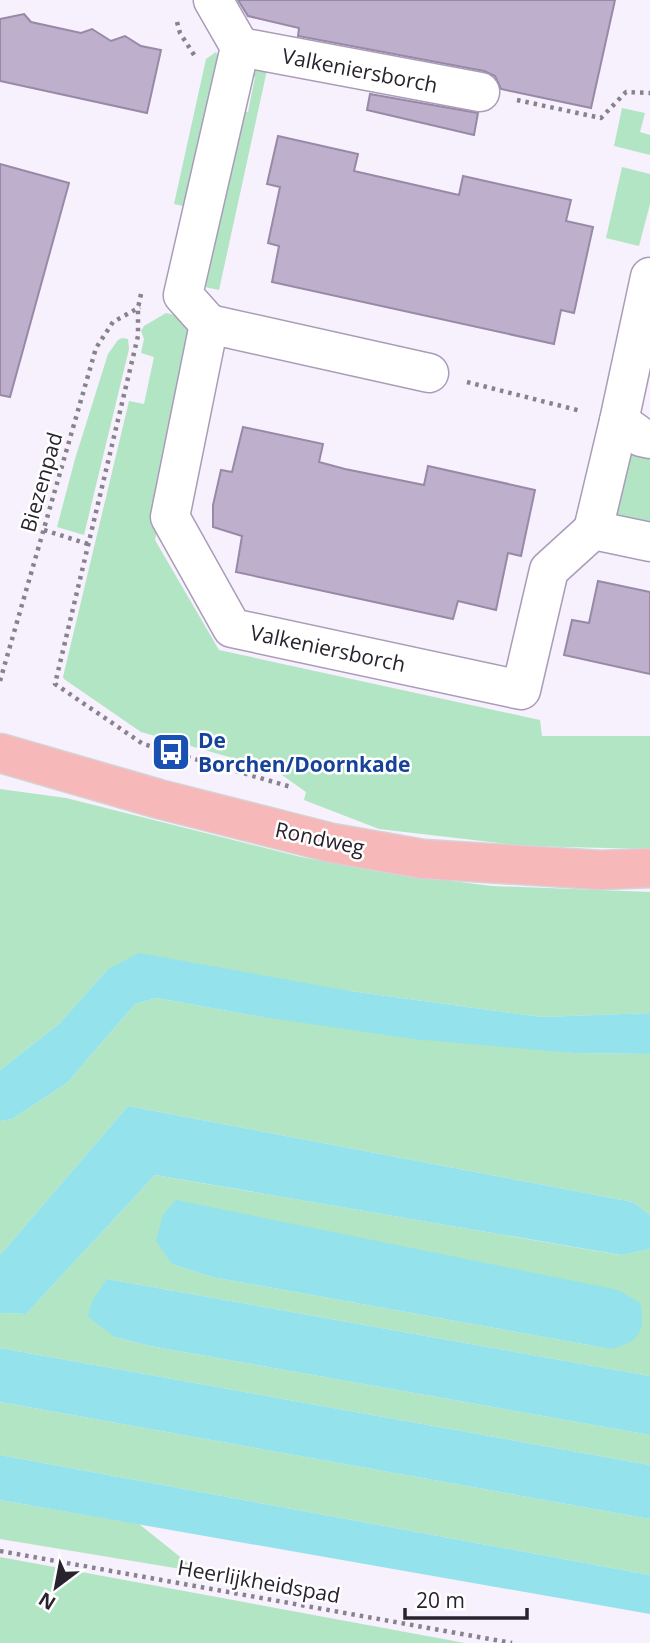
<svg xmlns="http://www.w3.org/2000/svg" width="650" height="1643" font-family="'Open Sans',sans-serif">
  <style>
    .green { fill: #b1e5c4; fill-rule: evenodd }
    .water { fill: #94e2eb }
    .building { fill: #beafcd; stroke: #9889a6; stroke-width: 2 }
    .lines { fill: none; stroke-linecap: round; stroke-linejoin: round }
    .minor-casing { stroke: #aa9cb9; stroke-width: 41 }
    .major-casing { stroke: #d4d3d5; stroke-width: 41 }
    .path { stroke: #88828e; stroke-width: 4.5; stroke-dasharray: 3.5 5; stroke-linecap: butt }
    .minor { stroke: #fff; stroke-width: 38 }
    .major { stroke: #f7b8ba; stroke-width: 38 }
    .labels { text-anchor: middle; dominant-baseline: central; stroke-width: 5; stroke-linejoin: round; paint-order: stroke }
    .street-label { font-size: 21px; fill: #29232e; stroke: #fff }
    .transit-label { font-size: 21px; font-weight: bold; fill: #164399; stroke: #fff; text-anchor: start }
  </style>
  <rect width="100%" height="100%" fill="#f7f0fd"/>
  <!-- green -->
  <g class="green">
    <path d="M216,52L220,61L192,208L174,204L206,59Z"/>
    <path d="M253,57L269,61L219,290L205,287V274L242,111L248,112L255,77L249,76Z"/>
    <path d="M622,108L645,113L640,132L650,135V155L614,146Z"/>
    <path d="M622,167L650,174V204L639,246L606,238Z"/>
    <path d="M166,313L179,316L191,335L195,361L155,540L219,650L540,720L542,736H650V849L524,846L379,829L304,800L306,792L275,770L141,732L64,679L63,677L129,401L144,404L154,357L141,353L144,339L141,331L144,326Z"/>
    <path d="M122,338L128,339L129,349L84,535L57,527L75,459L108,354L118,340Z"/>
    <path d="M650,449V530L617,517C610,500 621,464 632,451Z"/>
    <path d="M0,789L66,798L301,857L386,873L492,886L650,892V1013L542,1017L350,991L107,970L59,1024L0,1070Z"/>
    <path d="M157,998L250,1015L573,1053L650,1054V1215L633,1202L128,1106L0,1255V1121L12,1119L67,1083L135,1004Z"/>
    <path d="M155,1175L620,1255L650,1249V1376L107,1279L115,1337L150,1346L650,1435V1465L0,1348V1313L26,1314ZM172,1264L611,1349L212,1277Z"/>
    <path d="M0,1402L650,1519V1575L0,1455Z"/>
    <path d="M0,1500L139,1524L199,1572L0,1539Z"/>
    <path d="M0,1557L465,1643H0Z"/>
  </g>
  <!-- water -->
  <g class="water">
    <path d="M139,953L350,991L542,1017L650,1013V1054L573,1053L413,1039L250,1015L157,998L135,1004L67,1083L12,1119L0,1121V1070L59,1024L107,970Z"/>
    <path d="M128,1106L633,1202L650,1215V1249L621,1255L155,1175L26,1314L0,1313V1255Z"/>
    <path d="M176,1200L618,1290L640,1303C646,1332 639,1342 611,1349L212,1277L172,1264L156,1241L163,1215Z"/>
    <path d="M107,1279L650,1376V1435L150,1346L115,1337L88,1317L92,1301Z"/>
    <path d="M0,1348L650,1465V1519L0,1402Z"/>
    <path d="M0,1455L650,1575V1614L0,1500Z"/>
  </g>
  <!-- building -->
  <g class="building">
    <path d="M238,0H615L591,108L501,89L495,76L484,71L298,36L299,28L248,16Z"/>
    <path d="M24,14L31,22L81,33L92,29L111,41L125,36L141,46L161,50L147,113L0,81V19Z"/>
    <path d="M370,94L478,113L474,135L367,110Z"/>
    <path d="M278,136L358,154L354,171L459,195L463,176L571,200L566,221L593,227L574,313L561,310L554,344L272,282L279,246L268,243L280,187L267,184Z"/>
    <path d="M0,164L69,183L10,397L0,395Z"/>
    <path d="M243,427L323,444L319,462L345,469L424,485L428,466L535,490L521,556L508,553L496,610L458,601L453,619L236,572L242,536L213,527V505L221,470L232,472Z"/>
    <path d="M598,581L650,592V674L564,655L572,620L589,623Z"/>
  </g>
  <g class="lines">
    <!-- minor casing -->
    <g class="minor-casing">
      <g id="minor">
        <path d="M213,0L240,47L183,295L209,324L170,517L232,628L521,690L549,570L593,530"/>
        <path d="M240,47L480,92"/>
        <path d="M209,324L429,373"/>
        <path d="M619,421L650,277"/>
        <path d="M650,439L641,437L619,421L593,530L650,542"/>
      </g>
    </g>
    <!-- major casing -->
    <g class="major-casing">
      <path id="major" d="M0,753L159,799L332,843L423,859L601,870L650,868"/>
    </g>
    <!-- path -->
    <g class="path">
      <path d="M177,22L180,33L196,58"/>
      <path d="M517,100L601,118L626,92L650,93"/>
      <path d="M141,294L138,308V336L55,684L143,744L291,787"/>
      <path d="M467,382L581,411"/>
      <path d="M44,530L88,544"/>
      <path d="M0,681L96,348L113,322L140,307"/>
      <path d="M0,1551L512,1643"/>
    </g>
    <!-- minor -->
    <use href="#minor" class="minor"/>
    <!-- major -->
    <use href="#major" class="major"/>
  </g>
  <!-- icons -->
  <defs>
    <g id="bus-square" transform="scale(2.0125)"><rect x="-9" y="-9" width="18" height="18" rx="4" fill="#1a4fb4" stroke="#fff"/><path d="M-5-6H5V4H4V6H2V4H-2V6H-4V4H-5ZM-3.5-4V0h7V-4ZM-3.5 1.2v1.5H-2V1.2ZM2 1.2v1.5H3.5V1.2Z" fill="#fff"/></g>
  </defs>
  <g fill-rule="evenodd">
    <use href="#bus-square" x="171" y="752"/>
  </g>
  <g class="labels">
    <!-- street labels -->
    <g class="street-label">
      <text transform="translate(360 70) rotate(11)">Valkeniersborch</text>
      <text transform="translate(41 482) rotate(-74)">Biezenpad</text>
      <text transform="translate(328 648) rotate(12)">Valkeniersborch</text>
      <text transform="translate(320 838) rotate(12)">Rondweg</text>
      <text transform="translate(259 1581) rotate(10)">Heerlijkheidspad</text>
    </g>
    <!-- transit labels -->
    <g class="transit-label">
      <text x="198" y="740">De<tspan x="198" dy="24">Borchen/Doornkade</tspan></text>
    </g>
  </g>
  <!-- north arrow -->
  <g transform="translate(56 1587) rotate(212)" stroke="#ffffff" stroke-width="5" paint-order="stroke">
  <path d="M0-5L12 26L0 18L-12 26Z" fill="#29232e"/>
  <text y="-10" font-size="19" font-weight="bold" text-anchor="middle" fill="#29232e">N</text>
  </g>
  <!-- scale -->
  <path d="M405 1608v10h122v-10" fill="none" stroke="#29232e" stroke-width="3.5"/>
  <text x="416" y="1608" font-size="21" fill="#29232e" stroke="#ffffff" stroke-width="5" paint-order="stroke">20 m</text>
</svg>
